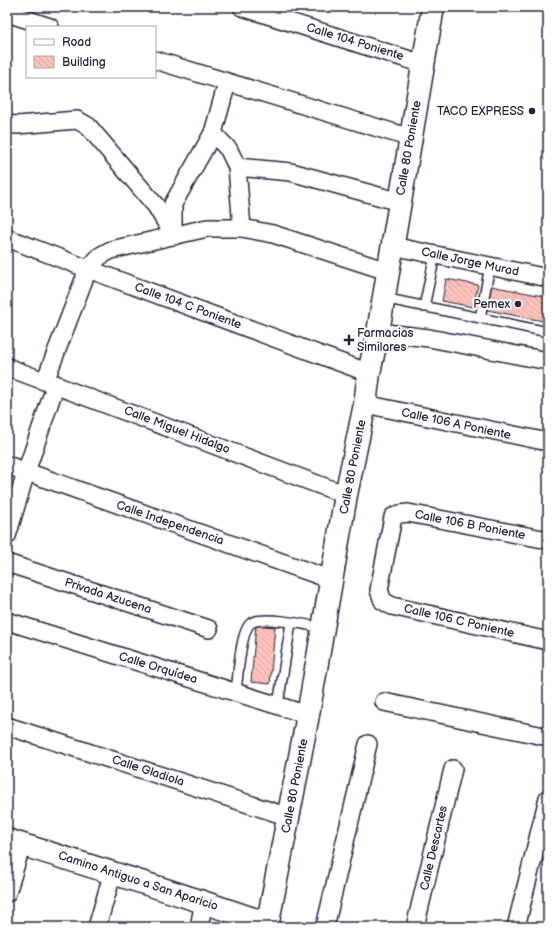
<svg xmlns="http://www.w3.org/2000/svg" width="555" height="934" font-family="'Balsamiq Sans',sans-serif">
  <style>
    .building { fill: url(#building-back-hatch); stroke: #22223b }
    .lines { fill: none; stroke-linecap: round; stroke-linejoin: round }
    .lane-casing { stroke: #22223b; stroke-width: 12 }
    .street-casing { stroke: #22223b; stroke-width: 20 }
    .secondary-casing { stroke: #22223b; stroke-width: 25 }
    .lane { stroke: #fff; stroke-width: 9 }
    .street { stroke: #fff; stroke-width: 17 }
    .secondary { stroke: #fff; stroke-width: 22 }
    .poi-dot { fill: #22223b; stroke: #fff; stroke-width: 1.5 }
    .labels { text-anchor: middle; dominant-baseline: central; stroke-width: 4; stroke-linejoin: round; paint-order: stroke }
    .street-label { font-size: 12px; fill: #22223b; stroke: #fff }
    .poi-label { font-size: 12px; fill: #22223b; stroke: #fff; text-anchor: end }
  </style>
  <defs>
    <pattern id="building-back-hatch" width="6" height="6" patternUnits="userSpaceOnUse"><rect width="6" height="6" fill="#fec2ba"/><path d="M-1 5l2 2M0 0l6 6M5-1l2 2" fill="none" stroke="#d9a6a1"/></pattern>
  </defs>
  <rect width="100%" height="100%" fill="#fff"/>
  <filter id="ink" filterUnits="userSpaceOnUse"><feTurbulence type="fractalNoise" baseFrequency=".025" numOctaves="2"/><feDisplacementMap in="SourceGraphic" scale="8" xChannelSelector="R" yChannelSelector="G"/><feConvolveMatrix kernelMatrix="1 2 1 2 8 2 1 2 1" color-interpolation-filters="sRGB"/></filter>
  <g filter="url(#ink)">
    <!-- building -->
    <g class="building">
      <path d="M446,279L478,285L473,307L442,301Z"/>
      <path d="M491,286L548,297V322L487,310Z"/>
      <path d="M256,625L275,627L270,684L251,682Z"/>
    </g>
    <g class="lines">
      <!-- lane casing -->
      <g class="lane-casing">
        <g id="lane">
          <path d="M383,298L548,332"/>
          <path d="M424,307L435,255"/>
          <path d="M480,318L490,266"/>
          <path d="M236,692C238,678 240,631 251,623C263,615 308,625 324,628"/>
          <path d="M278,705L291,623"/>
        </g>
      </g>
      <!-- street casing -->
      <g class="street-casing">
        <g id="street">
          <path d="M242,7L423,64"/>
          <path d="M7,13L50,27"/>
          <path d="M155,60L411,138"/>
          <path d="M7,124L17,125L77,120L88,126L156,206L174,236"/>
          <path d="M213,133L229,150L237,167L242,228"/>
          <path d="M237,167L291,172L400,202"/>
          <path d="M173,234V204L213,133L227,83"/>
          <path d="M7,238L88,269L369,373"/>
          <path d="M392,246L548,278"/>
          <path d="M378,332L429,338L548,361"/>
          <path d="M7,367L346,495"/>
          <path d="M45,381L88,269L100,256L111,250L207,228H242L273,234L387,271"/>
          <path d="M365,404L548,442"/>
          <path d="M7,465L332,580"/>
          <path d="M7,536L26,472L56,384"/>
          <path d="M548,540L408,513L400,514L393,517L379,590L383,601L392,606L548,641"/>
          <path d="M7,563L209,629"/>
          <path d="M7,621L308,715"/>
          <path d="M384,702L548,737"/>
          <path d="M7,726L289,817"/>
          <path d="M7,893L22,844"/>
          <path d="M97,927L113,872"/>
          <path d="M199,927L204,902"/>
          <path d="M325,927L368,744"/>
          <path d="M415,927L453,769"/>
          <path d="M516,927L548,798"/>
        </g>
      </g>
      <!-- secondary casing -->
      <g class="secondary-casing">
        <g id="secondary">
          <path d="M7,840C94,867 182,894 268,924"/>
          <path d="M267,927L308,715L346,495L365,404L369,373L378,332L433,7"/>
        </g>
      </g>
      <!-- lane -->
      <use href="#lane" class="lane"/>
      <!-- street -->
      <use href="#street" class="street"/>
      <!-- secondary -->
      <use href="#secondary" class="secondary"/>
    </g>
  </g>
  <!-- markers -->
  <g class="poi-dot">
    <circle cx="532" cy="111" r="4"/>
    <circle cx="518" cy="304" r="4"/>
    <path d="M347 334h4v4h4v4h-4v4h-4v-4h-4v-4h4z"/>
  </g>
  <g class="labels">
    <!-- street labels -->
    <g class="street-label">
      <text transform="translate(355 42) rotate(17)">Calle 104 Poniente</text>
      <text transform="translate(409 148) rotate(-80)">Calle 80 Poniente</text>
      <text transform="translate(470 262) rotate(12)">Calle Jorge Murad</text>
      <text transform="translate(188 306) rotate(20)">Calle 104 C Poniente</text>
      <text transform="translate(456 424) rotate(12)">Calle 106 A Poniente</text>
      <text transform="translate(177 430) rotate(21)">Calle Miguel Hidalgo</text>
      <text transform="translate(353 467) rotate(-79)">Calle 80 Poniente</text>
      <text transform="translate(170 523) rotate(19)">Calle Independencia</text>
      <text transform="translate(470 525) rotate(11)">Calle 106 B Poniente</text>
      <text transform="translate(108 596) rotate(18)">Privada Azucena</text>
      <text transform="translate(459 621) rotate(13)">Calle 106 C Poniente</text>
      <text transform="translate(158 668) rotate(17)">Calle Orquídea</text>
      <text transform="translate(148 771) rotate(18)">Calle Gladiola</text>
      <text transform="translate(295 786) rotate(-79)">Calle 80 Poniente</text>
      <text transform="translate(434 848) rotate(-77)">Calle Descartes</text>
      <text transform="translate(138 881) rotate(18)">Camino Antiguo a San Aparicio</text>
    </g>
    <!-- poi labels -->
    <g class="poi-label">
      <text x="524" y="111">TACO EXPRESS</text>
      <text x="510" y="304">Pemex</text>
      <text x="357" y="333" text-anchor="start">Farmacias<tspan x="357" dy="14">Similares</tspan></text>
    </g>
  </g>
  <!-- margin -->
  <rect width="555" height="934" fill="none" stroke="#fff" stroke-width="24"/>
  <rect x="12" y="12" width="531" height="910" fill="none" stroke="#22223b" stroke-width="1.5" filter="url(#ink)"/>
  <!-- legend -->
  <rect x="26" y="26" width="130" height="52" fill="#ffffff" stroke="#a7a7b1"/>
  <rect x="34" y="39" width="20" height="6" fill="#ffffff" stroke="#a7a7b1"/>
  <text x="62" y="46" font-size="12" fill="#22223b">Road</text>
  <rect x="34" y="56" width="20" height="12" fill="url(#building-back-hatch)" stroke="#a7a7b1"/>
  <text x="62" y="66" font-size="12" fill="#22223b">Building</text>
</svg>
